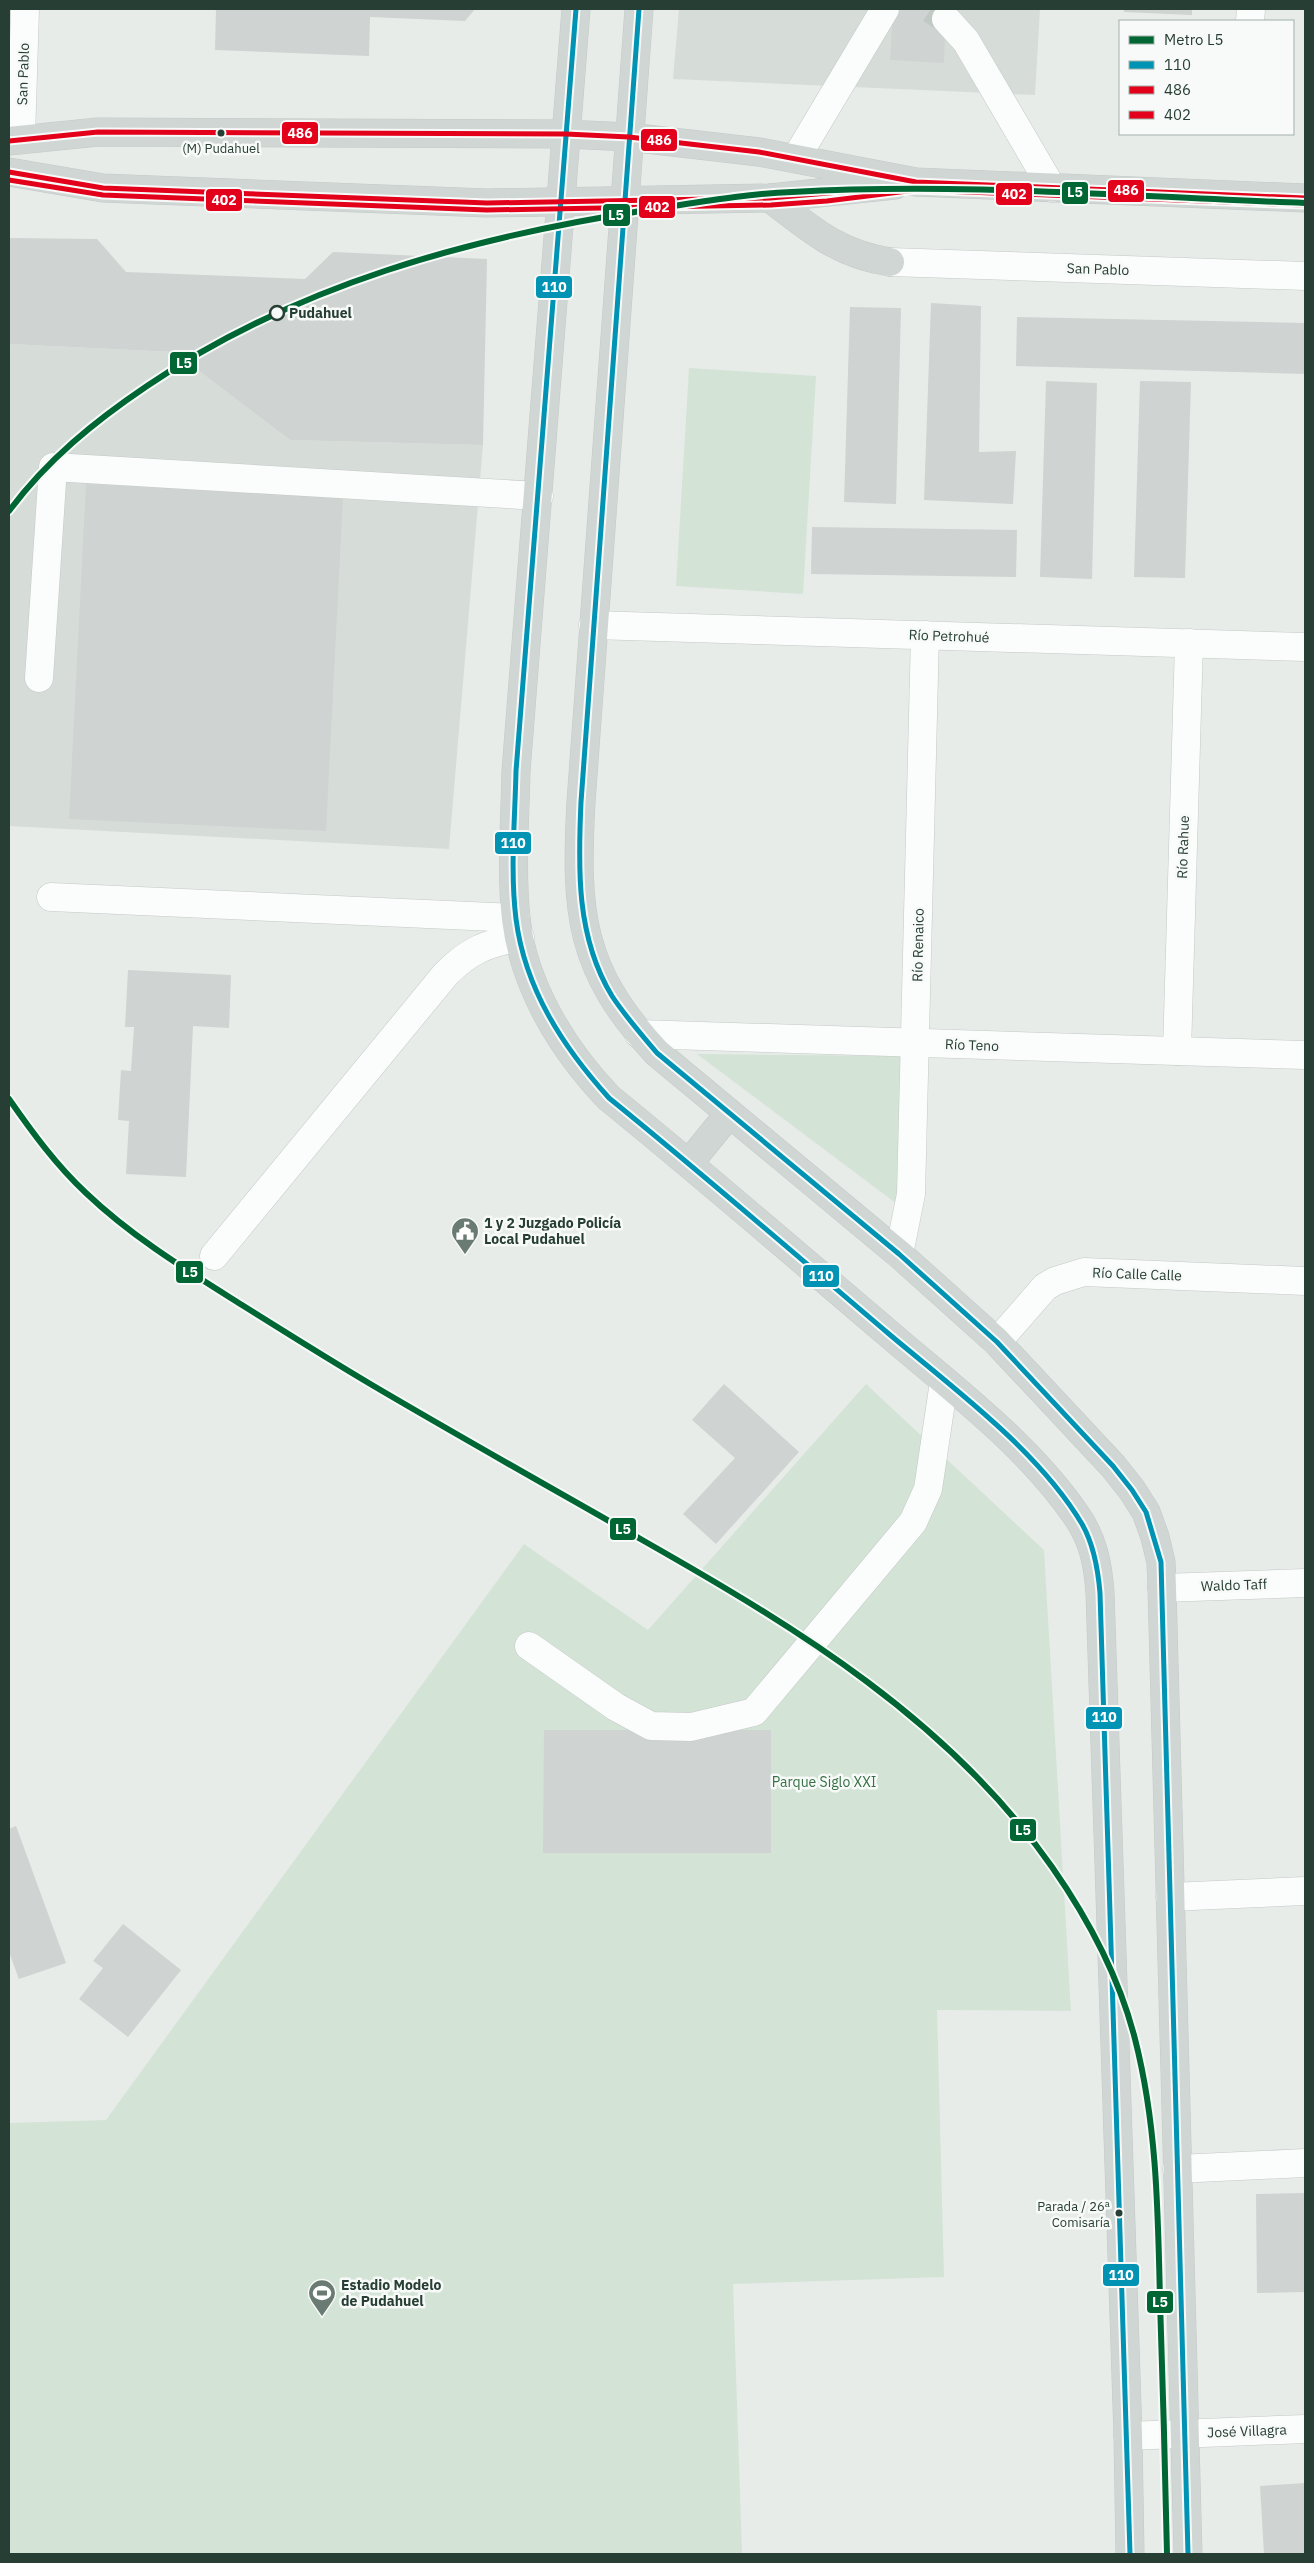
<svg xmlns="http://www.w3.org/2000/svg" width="1314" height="2563" font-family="'IBM Plex Sans',sans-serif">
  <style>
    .built { fill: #d6ddd9 }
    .green { fill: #d3e3d6 }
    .building { fill: #cfd3d1 }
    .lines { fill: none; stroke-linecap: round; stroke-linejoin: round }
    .minor-tunnel { stroke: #c1c9c5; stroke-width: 28; stroke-dasharray: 28 14; stroke-linecap: butt }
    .minor-casing { stroke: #c4c9c6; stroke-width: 29 }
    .major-casing { stroke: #c3cac7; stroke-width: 29 }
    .minor { stroke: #fbfcfc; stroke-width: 28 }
    .major { stroke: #d0d6d4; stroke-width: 28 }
    .bus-1-casing { stroke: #f7faf8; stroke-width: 9 }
    .bus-2-casing { stroke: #f7faf8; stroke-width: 9 }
    .bus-3-casing { stroke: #f7faf8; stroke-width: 9 }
    .bus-1 { stroke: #0093b3; stroke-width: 5 }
    .bus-2 { stroke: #e2001a; stroke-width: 5 }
    .bus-3 { stroke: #e2001a; stroke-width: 5 }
    .metro-1-casing { stroke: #f7faf8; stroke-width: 10 }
    .metro-1 { stroke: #063; stroke-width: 6 }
    .bus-dot { fill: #273e34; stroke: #f7faf8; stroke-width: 2 }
    .stop-dot { fill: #f7faf8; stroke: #273e34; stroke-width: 2.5 }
    .labels { text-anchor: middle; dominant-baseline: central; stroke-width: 5; stroke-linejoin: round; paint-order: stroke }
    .bus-label { font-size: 13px; fill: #273e34; stroke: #f7faf8 }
    .street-label { font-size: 14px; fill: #273e34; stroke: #f7faf8 }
    .stop-label { font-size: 14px; font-weight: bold; fill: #273e34; stroke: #f7faf8; text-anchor: start }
    .poi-label { font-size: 14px; font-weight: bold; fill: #273e34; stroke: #f7faf8; text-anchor: start }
    .park-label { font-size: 14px; fill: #367044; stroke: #f7faf8 }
    .line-badge { stroke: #f7faf8; stroke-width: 2 }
    .badge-label { font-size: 14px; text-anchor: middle; font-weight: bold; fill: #fff }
  </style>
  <rect width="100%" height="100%" fill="#e7ece9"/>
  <!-- built -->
  <g class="built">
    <path d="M679,9H1040L1035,95L673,79Z"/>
    <path d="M9,344L174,352L290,440L483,445L449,849L9,826Z"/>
  </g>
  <!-- green -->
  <g class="green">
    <path d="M689,368L816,376L803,594L676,586Z"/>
    <path d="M697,1054L904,1056L901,1207Z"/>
    <path d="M866,1384L1044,1550L1071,2011L937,2010L944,2277L733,2284L742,2554H9V2123L106,2120L524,1544L648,1630Z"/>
  </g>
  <!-- building -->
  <g class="building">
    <path d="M216,9H475L465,21L370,17L369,56L215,50Z"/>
    <path d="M893,9H946L944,63L890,60Z"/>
    <path d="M1124,9H1192V15L1124,12Z"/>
    <path d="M9,238L97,239L126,272L305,279L333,252L487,259L483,445L290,440L174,352L9,344Z"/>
    <path d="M931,303L981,306L979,452L1016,451L1013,504L924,500Z"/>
    <path d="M850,307L901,308L896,504L844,502Z"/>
    <path d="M1017,317L1305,323V374L1016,366Z"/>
    <path d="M1046,381L1097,383L1092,579L1040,577Z"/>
    <path d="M1140,381L1191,382L1185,578L1134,577Z"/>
    <path d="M86,484L343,497L326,831L69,819Z"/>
    <path d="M812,527L1017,530L1016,577L811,574Z"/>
    <path d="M128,970L231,975L229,1028L193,1026L186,1177L126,1174L129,1121L118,1120L121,1070L131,1071L134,1027H125Z"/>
    <path d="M724,1384L799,1452L716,1544L683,1514L735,1458L692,1420Z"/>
    <path d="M544,1730H771V1853H543Z"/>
    <path d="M16,1826L66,1963L19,1979L9,1952V1829Z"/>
    <path d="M123,1924L181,1970L128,2037L79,1999L103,1968L93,1961Z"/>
    <path d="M1305,2193V2292L1257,2293L1256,2194Z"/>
    <path d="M1305,2483V2554H1264L1260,2486Z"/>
  </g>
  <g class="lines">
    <!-- minor-tunnel -->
    <path class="minor-tunnel" d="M931,9L946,19"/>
    <!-- minor casing -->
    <g class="minor-casing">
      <g id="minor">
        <path d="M946,19L966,41L1052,188"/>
        <path d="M1250,21L1251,9"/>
        <path d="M21,138L25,9"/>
        <path d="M796,158L885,9"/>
        <path d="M890,262L1305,276"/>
        <path d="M593,625L1305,647"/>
        <path d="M39,678L53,467L539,496"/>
        <path d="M51,897L516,918"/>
        <path d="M639,1034L1305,1055"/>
        <path d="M1177,1051L1189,643"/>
        <path d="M899,1254L911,1194L925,635"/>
        <path d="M214,1256L445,975C469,950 486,944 520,937"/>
        <path d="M997,1342L1045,1287L1055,1281L1084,1272L1305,1281"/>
        <path d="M1162,1588L1305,1583"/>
        <path d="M529,1646L616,1707L651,1726L691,1727L754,1712L913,1522L928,1489L944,1382"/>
        <path d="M1170,1897L1305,1891"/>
        <path d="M1177,2169L1305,2163"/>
        <path d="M1128,2436L1305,2429"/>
      </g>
    </g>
    <!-- major casing -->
    <g class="major-casing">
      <g id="major">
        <path d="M576,9L516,771C515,820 511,871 516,919C524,987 563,1050 609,1098C704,1175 796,1255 889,1334C953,1389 1028,1445 1076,1515C1093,1539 1098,1564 1100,1593L1128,2436L1130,2554"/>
        <path d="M639,9L581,802C575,912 579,970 657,1053L899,1254L997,1342L1113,1466L1132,1490L1146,1512L1155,1537L1161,1562L1162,1588L1188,2554"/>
        <path d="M9,141L98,132L566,134L629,137L759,152L916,182L1305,198"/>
        <path d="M9,172L103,188L487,203L770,198L895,185"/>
        <path d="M770,198C811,229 837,254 890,262"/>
        <path d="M689,1163L729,1114"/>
      </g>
    </g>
    <!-- minor -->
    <use href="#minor" class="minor"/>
    <!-- major -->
    <use href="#major" class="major"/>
    <!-- bus-1 casing -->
    <g class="bus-1-casing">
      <g id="bus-1">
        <path d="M576,9L516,771C515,820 510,870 516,919C525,989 563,1047 609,1098C704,1175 796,1255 889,1334C953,1388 1039,1451 1082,1524C1094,1545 1098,1569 1100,1593L1130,2554"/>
        <path d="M639,9L581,802C578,868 576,937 612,996C625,1016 641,1034 657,1053L899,1254L997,1342L1113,1466L1132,1490L1146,1512L1161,1562L1188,2554"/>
      </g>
    </g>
    <!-- bus-2 casing -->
    <g class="bus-2-casing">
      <g id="bus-2">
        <path d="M9,141L98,132L566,134L629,137L759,152L916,182L1305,198"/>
        <path d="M9,172L103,188L487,203L770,198L851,191"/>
      </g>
    </g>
    <!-- bus-3 casing -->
    <g class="bus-3-casing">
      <path id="bus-3" d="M9,180L103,195L487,210L771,205L827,201L916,190L1305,205"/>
    </g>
    <!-- bus-1 -->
    <use href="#bus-1" class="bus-1"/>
    <!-- bus-2 -->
    <use href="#bus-2" class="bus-2"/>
    <!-- bus-3 -->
    <use href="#bus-3" class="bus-3"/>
    <!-- metro-1 casing -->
    <g class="metro-1-casing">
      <g id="metro-1">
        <path d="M9,511C47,460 95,421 147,386C295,285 472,237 647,210C695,203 743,194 792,192C961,182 1136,197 1305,203"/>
        <path d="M9,1099C32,1132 56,1165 86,1193C132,1237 188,1271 242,1305C285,1332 328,1359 372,1385C462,1438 553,1489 644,1541C797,1628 949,1720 1052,1867C1089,1920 1119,1976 1135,2039C1157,2125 1158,2212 1160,2301C1163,2385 1165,2470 1167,2554"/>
      </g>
    </g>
    <!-- metro-1 -->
    <use href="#metro-1" class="metro-1"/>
  </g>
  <!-- icons -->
  <defs>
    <g id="civic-pin" transform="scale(1.4375)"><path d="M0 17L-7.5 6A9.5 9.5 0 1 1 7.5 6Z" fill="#6a7b73" stroke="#f7faf8"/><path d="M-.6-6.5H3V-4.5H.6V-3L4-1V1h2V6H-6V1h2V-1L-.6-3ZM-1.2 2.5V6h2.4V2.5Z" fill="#fff"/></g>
    <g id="stadium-pin" transform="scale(1.4375)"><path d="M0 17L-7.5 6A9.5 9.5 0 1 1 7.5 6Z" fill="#6a7b73" stroke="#f7faf8"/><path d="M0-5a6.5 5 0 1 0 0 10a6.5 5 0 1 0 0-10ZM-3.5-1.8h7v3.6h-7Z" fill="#fff"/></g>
  </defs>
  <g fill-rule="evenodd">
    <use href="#civic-pin" x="465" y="1231"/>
    <use href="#stadium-pin" x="322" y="2293"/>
  </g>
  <!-- markers -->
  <g class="bus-dot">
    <circle cx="221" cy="133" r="4.5"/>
    <circle cx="1119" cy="2213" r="4.5"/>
  </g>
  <circle class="stop-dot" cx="277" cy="313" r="7"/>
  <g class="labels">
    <!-- bus labels -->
    <g class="bus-label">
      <text x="221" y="148">(M) Pudahuel</text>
      <text x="1110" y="2206" text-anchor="end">Parada / 26ª<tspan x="1110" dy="16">Comisaría</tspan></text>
    </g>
    <!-- street labels -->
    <g class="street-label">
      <text transform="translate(23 74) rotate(-88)">San Pablo</text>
      <text transform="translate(1098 269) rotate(2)">San Pablo</text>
      <text transform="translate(949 636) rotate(2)">Río Petrohué</text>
      <text transform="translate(1183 847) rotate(-88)">Río Rahue</text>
      <text transform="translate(918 945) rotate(-89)">Río Renaico</text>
      <text transform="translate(972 1045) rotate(2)">Río Teno</text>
      <text transform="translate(1137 1274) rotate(2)">Río Calle Calle</text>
      <text transform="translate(1234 1585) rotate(-2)">Waldo Taff</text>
      <text transform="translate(1247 2431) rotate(-2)">José Villagra</text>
    </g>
    <!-- stop labels -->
    <g class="stop-label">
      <text x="289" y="313">Pudahuel</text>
    </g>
    <!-- poi labels -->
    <g class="poi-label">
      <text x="484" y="1223">1 y 2 Juzgado Policía<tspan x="484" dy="16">Local Pudahuel</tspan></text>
      <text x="341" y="2285">Estadio Modelo<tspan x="341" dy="16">de Pudahuel</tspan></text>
    </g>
    <!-- park labels -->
    <g class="park-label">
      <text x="824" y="1782">Parque Siglo XXI</text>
    </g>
  </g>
  <g class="line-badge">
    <rect x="281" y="121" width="38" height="24" rx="5" fill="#e2001a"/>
    <rect x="640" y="128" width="38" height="24" rx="5" fill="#e2001a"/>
    <rect x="1107" y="179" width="38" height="24" rx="5" fill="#e2001a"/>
    <rect x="1061" y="181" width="28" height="24" rx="5" fill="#063"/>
    <rect x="995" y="182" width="38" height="24" rx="5" fill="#e2001a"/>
    <rect x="205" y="188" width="38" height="24" rx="5" fill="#e2001a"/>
    <rect x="638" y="195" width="38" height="24" rx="5" fill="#e2001a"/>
    <rect x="602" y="203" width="29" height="24" rx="5" fill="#063"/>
    <rect x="535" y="275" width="38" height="24" rx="5" fill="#0093b3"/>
    <rect x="169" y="351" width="29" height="24" rx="5" fill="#063"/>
    <rect x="494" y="831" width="38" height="24" rx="5" fill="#0093b3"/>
    <rect x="175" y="1260" width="29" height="24" rx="5" fill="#063"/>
    <rect x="802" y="1264" width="38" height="24" rx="5" fill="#0093b3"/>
    <rect x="609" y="1517" width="28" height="24" rx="5" fill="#063"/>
    <rect x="1085" y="1706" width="38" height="24" rx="5" fill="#0093b3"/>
    <rect x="1009" y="1818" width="28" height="24" rx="5" fill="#063"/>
    <rect x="1102" y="2263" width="38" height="24" rx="5" fill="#0093b3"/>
    <rect x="1146" y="2290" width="28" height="24" rx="5" fill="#063"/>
  </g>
  <g class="badge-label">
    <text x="300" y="138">486</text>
    <text x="659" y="145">486</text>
    <text x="1126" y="195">486</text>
    <text x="1075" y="197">L5</text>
    <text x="1014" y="199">402</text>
    <text x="224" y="205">402</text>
    <text x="657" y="212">402</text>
    <text x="616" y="220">L5</text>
    <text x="554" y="292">110</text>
    <text x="184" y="368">L5</text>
    <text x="513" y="848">110</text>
    <text x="190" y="1277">L5</text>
    <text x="821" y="1281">110</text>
    <text x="623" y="1534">L5</text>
    <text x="1104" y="1722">110</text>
    <text x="1023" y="1835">L5</text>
    <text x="1121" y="2280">110</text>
    <text x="1160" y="2307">L5</text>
  </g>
  <!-- border -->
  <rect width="1314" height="2563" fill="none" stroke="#273e34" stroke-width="20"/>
  <!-- legend -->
  <rect x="1119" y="20" width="175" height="115" fill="#f7faf8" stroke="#a4afaa"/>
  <rect x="1129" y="36" width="25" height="8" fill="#006633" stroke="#a4afaa"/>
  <text x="1164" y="45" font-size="15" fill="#273e34">Metro L5</text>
  <rect x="1129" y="61" width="25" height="8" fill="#0093b3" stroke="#a4afaa"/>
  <text x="1164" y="70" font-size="15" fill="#273e34">110</text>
  <rect x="1129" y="86" width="25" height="8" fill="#e2001a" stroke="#a4afaa"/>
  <text x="1164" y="95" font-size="15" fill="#273e34">486</text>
  <rect x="1129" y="111" width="25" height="8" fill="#e2001a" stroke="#a4afaa"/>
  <text x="1164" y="120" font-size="15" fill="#273e34">402</text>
</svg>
